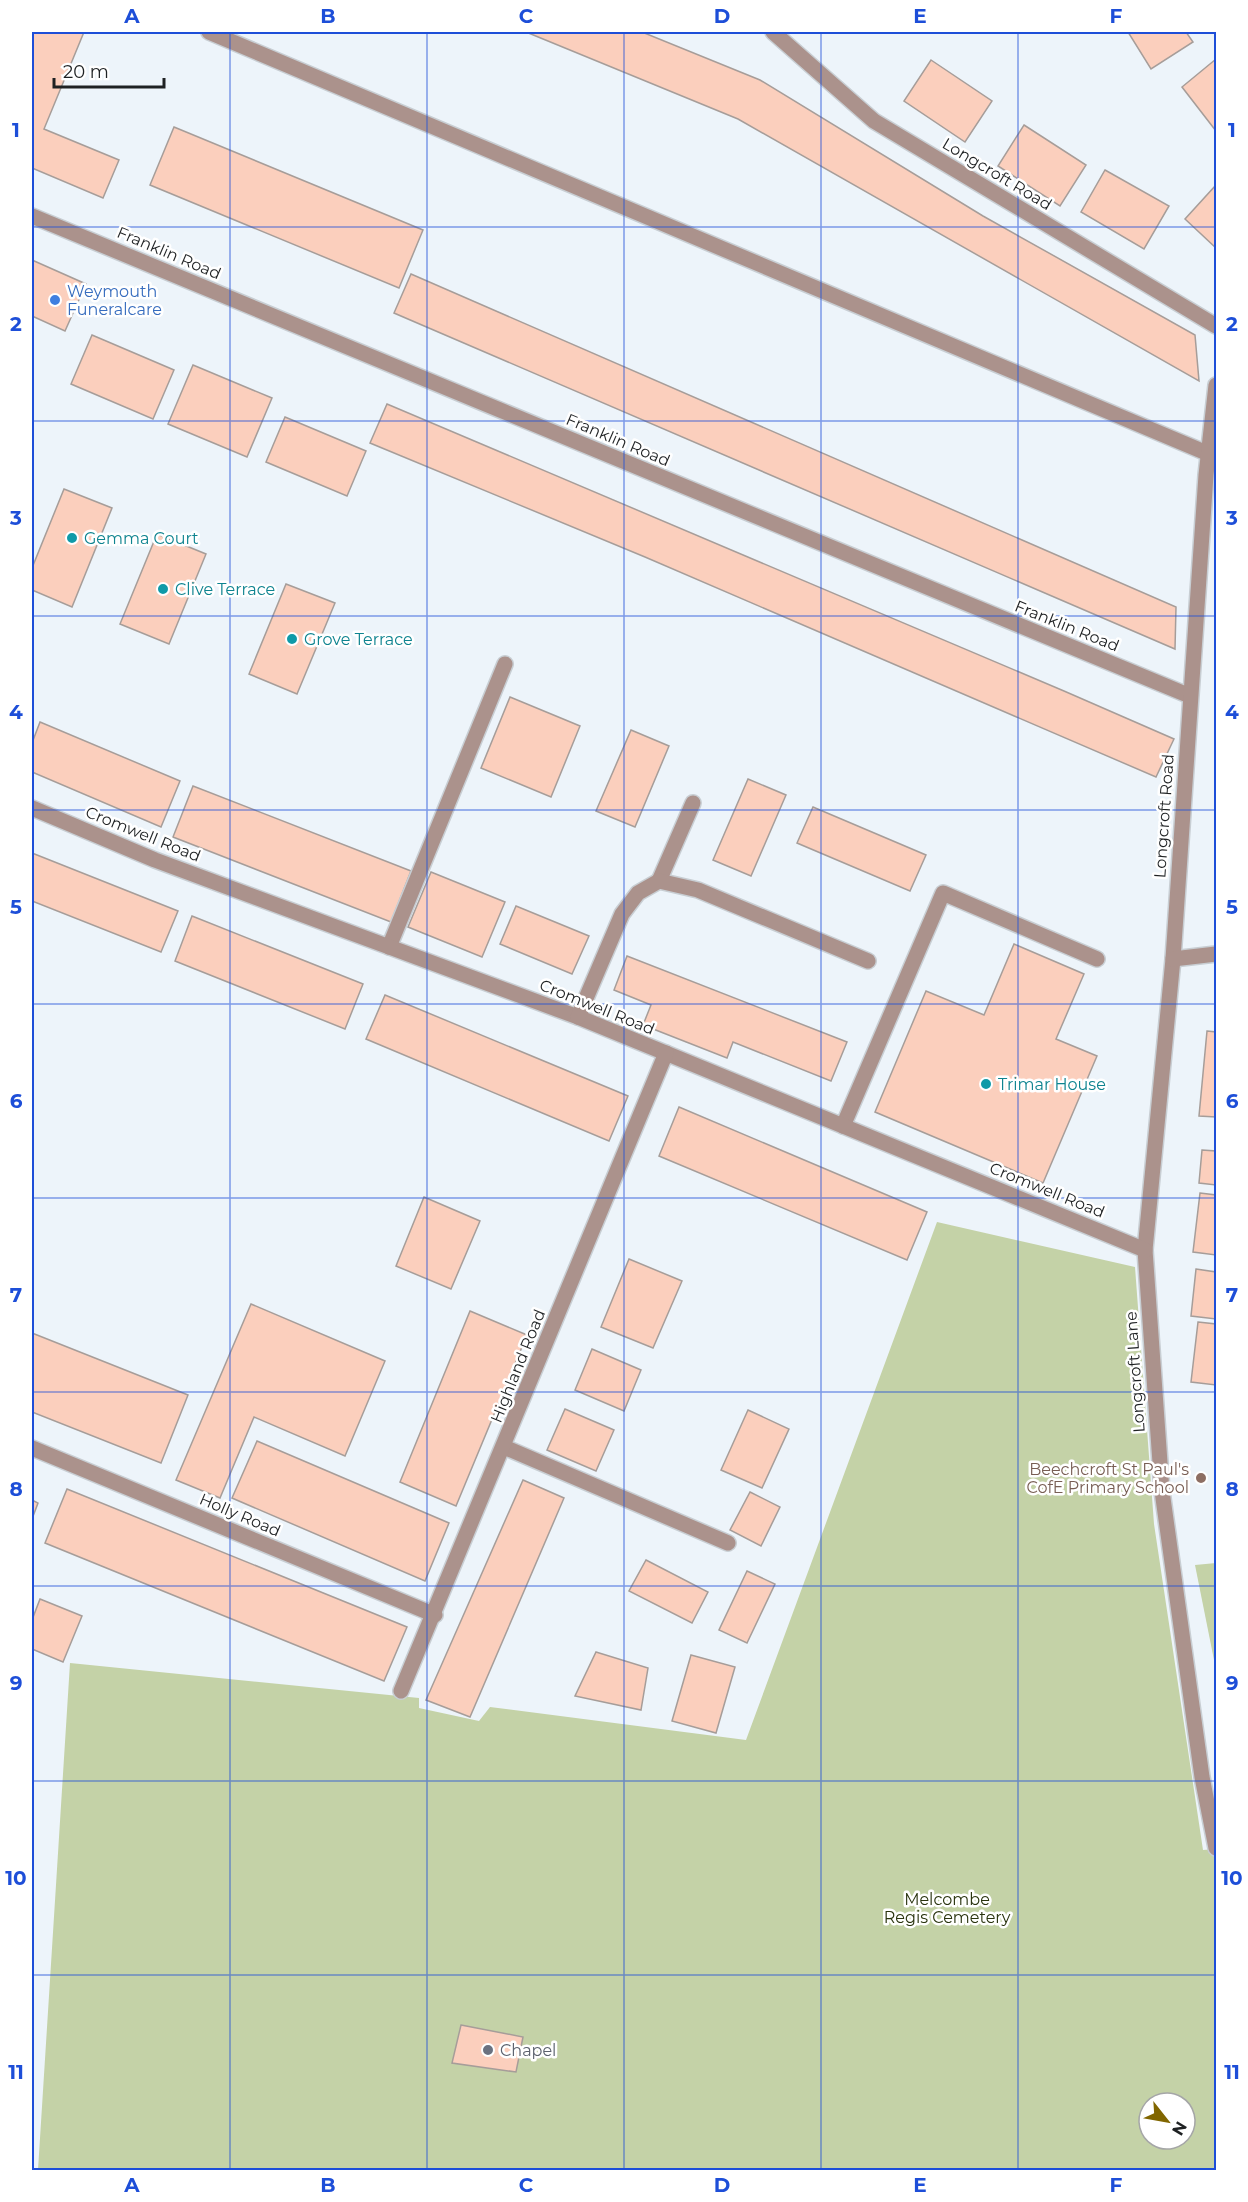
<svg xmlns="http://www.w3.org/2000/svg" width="1248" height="2202" font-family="Montserrat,sans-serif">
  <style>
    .green { fill: #c4d2a7; fill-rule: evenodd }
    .building { fill: #fbcfbd; stroke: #a69d99; stroke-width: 1.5 }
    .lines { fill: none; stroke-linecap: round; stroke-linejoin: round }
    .lane-casing { stroke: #c8ced3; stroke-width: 18 }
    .street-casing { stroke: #c8ced3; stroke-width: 18 }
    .lane { stroke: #ab928c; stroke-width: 15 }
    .street { stroke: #ab928c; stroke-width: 15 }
    .grid { fill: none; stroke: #1d4ed8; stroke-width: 1.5; stroke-opacity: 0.55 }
    .shop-dot { fill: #3f7fe0; stroke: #fff; stroke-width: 2 }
    .culture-dot { fill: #0f9aa8; stroke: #fff; stroke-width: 2 }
    .education-dot { fill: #8d6e63; stroke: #fff; stroke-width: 2 }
    .worship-dot { fill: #6b7280; stroke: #fff; stroke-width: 2 }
    .labels { text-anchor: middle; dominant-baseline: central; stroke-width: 5; stroke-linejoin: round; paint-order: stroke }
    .street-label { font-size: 16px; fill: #1e2123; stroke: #fff }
    .shop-label { font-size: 16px; fill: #366cbe; stroke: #fff; text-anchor: start }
    .culture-label { font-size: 16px; fill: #0d838f; stroke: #fff; text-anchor: start }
    .education-label { font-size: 16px; fill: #785e54; stroke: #fff; text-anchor: end }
    .park-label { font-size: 16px; fill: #29330e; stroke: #fff }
    .worship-label { font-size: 16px; fill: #5b616d; stroke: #fff; text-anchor: start }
    .neatline { fill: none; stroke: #1d4ed8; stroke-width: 2 }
    .grid-label { font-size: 20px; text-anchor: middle; font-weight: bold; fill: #1d4ed8 }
  </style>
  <rect width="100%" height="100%" fill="#edf4fa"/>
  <!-- green -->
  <g class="green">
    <path d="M937,1222L1135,1267L1154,1524L1203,1850L1216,1849V2170H38L70,1663L419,1698V1708L479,1721L490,1707L746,1740ZM1149,2103H1185V2139H1149Z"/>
    <path d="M1216,1563V1670L1195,1565Z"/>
  </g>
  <!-- building -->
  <g class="building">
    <path d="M32,32H84L44,129L119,160L103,198L32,168Z"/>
    <path d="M526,32H642L760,80L983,216L1195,335L1199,381L738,119Z"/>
    <path d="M1128,32H1186L1193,42L1151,69Z"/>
    <path d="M1216,59V131L1182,87Z"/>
    <path d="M931,60L992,101L965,142L904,101Z"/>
    <path d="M1024,125L1086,165L1060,206L998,166Z"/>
    <path d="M174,127L423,230L399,288L150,185Z"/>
    <path d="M1105,170L1169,206L1144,249L1081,212Z"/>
    <path d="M1216,185V248L1185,219Z"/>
    <path d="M32,260L86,284L65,331L32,316Z"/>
    <path d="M411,274L1176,607L1175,649L394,313Z"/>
    <path d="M92,335L174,370L153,419L71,384Z"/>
    <path d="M193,365L272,398L247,457L168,424Z"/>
    <path d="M387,404L1064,691L1174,739L1156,777L645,557L370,443Z"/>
    <path d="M285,417L366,451L347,496L266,462Z"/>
    <path d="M64,489L112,508L72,607L32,590V568Z"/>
    <path d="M157,534L206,554L169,644L120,624Z"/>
    <path d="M286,584L335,603L297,694L249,674Z"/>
    <path d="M510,697L580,726L551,797L481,768Z"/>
    <path d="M40,722L180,781L161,827L32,772V743Z"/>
    <path d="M631,730L669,746L635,827L596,811Z"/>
    <path d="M748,779L786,795L751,876L713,860Z"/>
    <path d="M193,786L411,871L391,922L173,837Z"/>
    <path d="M813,807L926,855L910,891L797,843Z"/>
    <path d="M32,853L178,911L161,952L32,901Z"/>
    <path d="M431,872L505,902L482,957L408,927Z"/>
    <path d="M516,906L589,936L572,974L500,944Z"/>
    <path d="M192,916L363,984L345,1029L175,961Z"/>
    <path d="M1014,944L1084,974L1056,1039L1097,1056L1043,1183L875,1112L926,991L984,1015Z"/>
    <path d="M627,956L847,1042L831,1081L733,1042L727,1058L643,1025L651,1005L614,990Z"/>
    <path d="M385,995L628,1096L609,1141L366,1039Z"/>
    <path d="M1207,1031L1216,1032V1117L1199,1116Z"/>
    <path d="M679,1107L927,1212L907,1260L659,1156Z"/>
    <path d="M1202,1150L1216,1151V1185L1199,1183Z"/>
    <path d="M1200,1193L1216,1195V1255L1193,1252Z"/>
    <path d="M424,1197L480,1221L451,1289L396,1266Z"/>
    <path d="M629,1259L682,1281L653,1348L601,1327Z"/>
    <path d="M1196,1269L1216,1272V1319L1191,1316Z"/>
    <path d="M251,1304L385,1361L345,1456L254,1417L220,1498L176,1480Z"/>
    <path d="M470,1311L527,1335L456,1506L400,1482Z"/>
    <path d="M1198,1322L1216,1324V1385L1191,1382Z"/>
    <path d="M32,1333L188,1395L161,1463L32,1412Z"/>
    <path d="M592,1349L641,1370L624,1411L575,1390Z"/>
    <path d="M565,1409L614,1430L596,1471L547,1450Z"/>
    <path d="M748,1410L789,1429L762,1488L721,1470Z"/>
    <path d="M257,1441L449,1523L425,1581L232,1498Z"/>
    <path d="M523,1480L564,1498L470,1717L426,1700Z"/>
    <path d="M67,1489L407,1627L384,1681L45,1543Z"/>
    <path d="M750,1492L780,1507L761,1546L730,1530Z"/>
    <path d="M32,1500L38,1503L32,1519Z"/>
    <path d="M646,1560L708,1592L692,1623L629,1591Z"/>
    <path d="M747,1571L775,1584L747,1643L719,1630Z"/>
    <path d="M40,1599L82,1616L63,1662L32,1649V1620Z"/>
    <path d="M596,1652L648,1668L641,1710L575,1696Z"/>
    <path d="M691,1655L735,1667L716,1733L672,1721Z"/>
    <path d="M461,2025L523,2037L516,2072L452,2063Z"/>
  </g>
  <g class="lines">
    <!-- lane casing -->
    <g class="lane-casing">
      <g id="lane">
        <path d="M209,32L1209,454"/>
        <path d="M389,947L505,664"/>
        <path d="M843,1126L943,893L1097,959"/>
        <path d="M504,1447L728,1543"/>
      </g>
    </g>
    <!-- street casing -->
    <g class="street-casing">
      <g id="street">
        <path d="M773,32L874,121L1216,326"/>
        <path d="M32,216L1190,696"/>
        <path d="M1216,385L1206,475L1173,959L1145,1250L1162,1491L1202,1777L1216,1848"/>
        <path d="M32,808L155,860L578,1017L1145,1250"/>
        <path d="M659,881L693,803"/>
        <path d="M1173,959L1216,954"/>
        <path d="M578,1017L622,914L638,893L659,881L698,890L868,961"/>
        <path d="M32,1448L435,1615"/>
        <path d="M401,1691L666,1053"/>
      </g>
    </g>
    <!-- lane -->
    <use href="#lane" class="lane"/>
    <!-- street -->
    <use href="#street" class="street"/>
  </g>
  <!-- grid -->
  <path class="grid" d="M230,32V2170M427,32V2170M624,32V2170M821,32V2170M1018,32V2170M32,227H1216M32,421H1216M32,616H1216M32,810H1216M32,1004H1216M32,1198H1216M32,1392H1216M32,1586H1216M32,1781H1216M32,1975H1216"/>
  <!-- markers -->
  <circle class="shop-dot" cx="55" cy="300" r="6"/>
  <g class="culture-dot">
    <circle cx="72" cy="538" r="6"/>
    <circle cx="163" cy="589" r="6"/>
    <circle cx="292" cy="639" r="6"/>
    <circle cx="986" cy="1084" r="6"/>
  </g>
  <circle class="education-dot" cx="1201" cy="1478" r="6"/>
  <circle class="worship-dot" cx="488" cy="2050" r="6"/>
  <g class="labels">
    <!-- street labels -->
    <g class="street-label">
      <text transform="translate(997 174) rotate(31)">Longcroft Road</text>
      <text transform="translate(169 253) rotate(23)">Franklin Road</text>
      <text transform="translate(618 440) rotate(23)">Franklin Road</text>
      <text transform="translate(1067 626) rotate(22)">Franklin Road</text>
      <text transform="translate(1164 816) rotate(-86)">Longcroft Road</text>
      <text transform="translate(143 834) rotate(22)">Cromwell Road</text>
      <text transform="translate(597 1007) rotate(22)">Cromwell Road</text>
      <text transform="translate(1047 1190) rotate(22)">Cromwell Road</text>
      <text transform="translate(518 1366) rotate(-68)">Highland Road</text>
      <text transform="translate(1135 1372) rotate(-94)">Longcroft Lane</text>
      <text transform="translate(240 1515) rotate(23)">Holly Road</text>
    </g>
    <!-- shop labels -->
    <g class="shop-label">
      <text x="67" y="291">Weymouth<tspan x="67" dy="18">Funeralcare</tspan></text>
    </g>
    <!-- culture labels -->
    <g class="culture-label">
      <text x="84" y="538">Gemma Court</text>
      <text x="175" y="589">Clive Terrace</text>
      <text x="304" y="639">Grove Terrace</text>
      <text x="998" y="1084">Trimar House</text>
    </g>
    <!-- education labels -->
    <g class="education-label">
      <text x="1189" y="1469">Beechcroft St Paul's<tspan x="1189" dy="18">CofE Primary School</tspan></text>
    </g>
    <!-- park labels -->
    <g class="park-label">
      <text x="947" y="1899">Melcombe<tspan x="947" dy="18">Regis Cemetery</tspan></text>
    </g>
    <!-- worship labels -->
    <g class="worship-label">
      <text x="500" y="2050">Chapel</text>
    </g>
  </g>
  <!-- border -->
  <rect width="1248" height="2202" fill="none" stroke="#ffffff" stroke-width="66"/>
  <!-- north arrow -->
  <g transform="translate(1167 2121) rotate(121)"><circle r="28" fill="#ffffff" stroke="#a5a6a7" stroke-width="1.5"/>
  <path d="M0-4.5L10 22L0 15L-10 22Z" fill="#816600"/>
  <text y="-9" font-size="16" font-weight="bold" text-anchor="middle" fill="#1e2123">N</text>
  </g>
  <!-- scale -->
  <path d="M54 78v9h110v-9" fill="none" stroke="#1e2123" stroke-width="3"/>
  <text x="63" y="78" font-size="18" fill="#1e2123" stroke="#ffffff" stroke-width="4.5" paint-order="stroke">20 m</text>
  <rect x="33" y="33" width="1182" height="2136" class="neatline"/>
  <g class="grid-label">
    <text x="132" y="23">A</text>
    <text x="328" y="23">B</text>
    <text x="526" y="23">C</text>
    <text x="722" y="23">D</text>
    <text x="920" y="23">E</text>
    <text x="1116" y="23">F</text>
    <text x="16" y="137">1</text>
    <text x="1232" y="137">1</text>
    <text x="16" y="331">2</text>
    <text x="1232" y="331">2</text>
    <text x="16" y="525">3</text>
    <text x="1232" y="525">3</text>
    <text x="16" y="719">4</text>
    <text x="1232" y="719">4</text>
    <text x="16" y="914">5</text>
    <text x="1232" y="914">5</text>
    <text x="16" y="1108">6</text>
    <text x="1232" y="1108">6</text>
    <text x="16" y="1302">7</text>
    <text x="1232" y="1302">7</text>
    <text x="16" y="1496">8</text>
    <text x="1232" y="1496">8</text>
    <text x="16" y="1690">9</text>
    <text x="1232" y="1690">9</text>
    <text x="16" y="1885">10</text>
    <text x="1232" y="1885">10</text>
    <text x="16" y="2079">11</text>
    <text x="1232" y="2079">11</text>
    <text x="132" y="2192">A</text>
    <text x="328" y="2192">B</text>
    <text x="526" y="2192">C</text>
    <text x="722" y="2192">D</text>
    <text x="920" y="2192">E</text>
    <text x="1116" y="2192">F</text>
  </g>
</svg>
